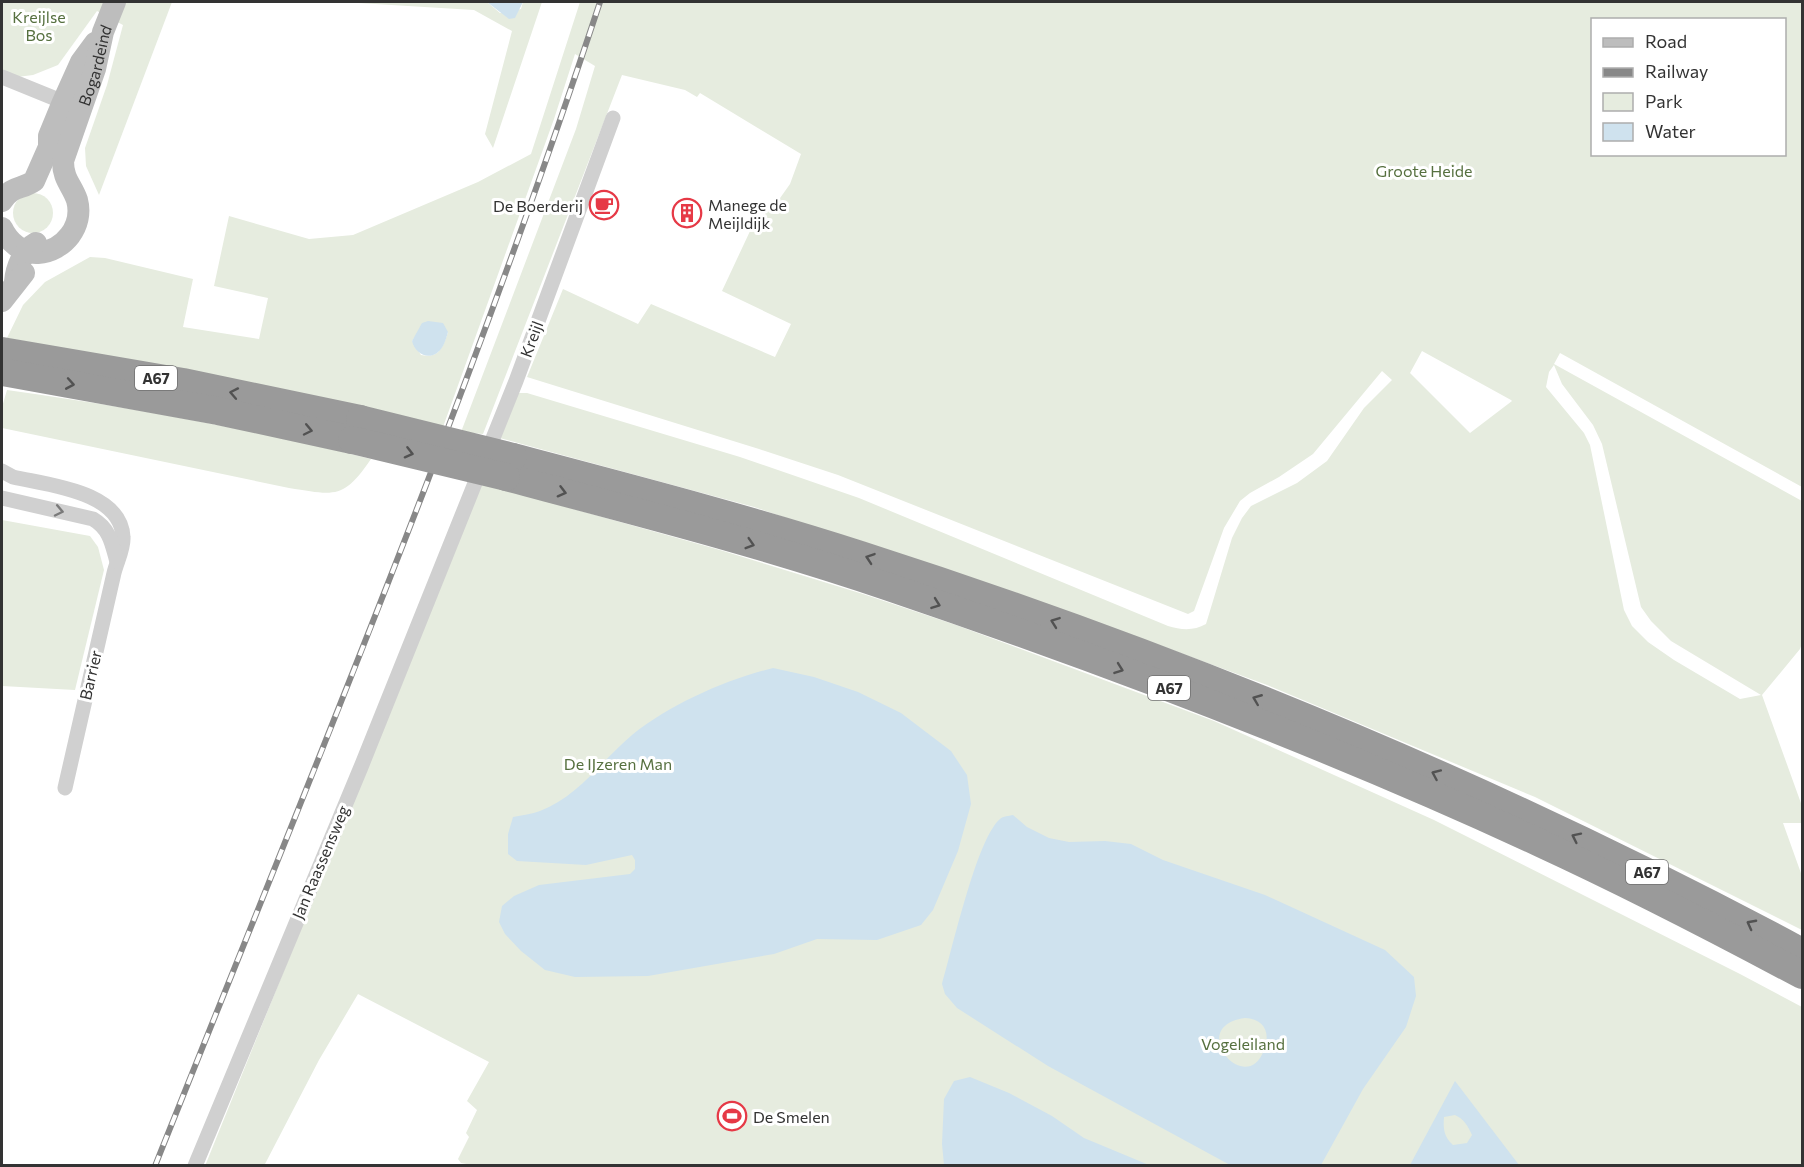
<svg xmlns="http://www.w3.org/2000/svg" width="1804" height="1167" font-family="Commissioner,sans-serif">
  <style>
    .green { fill: #e6ecdf; fill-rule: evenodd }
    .water { fill: #cfe2ee; fill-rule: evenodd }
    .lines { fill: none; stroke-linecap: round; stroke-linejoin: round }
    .street { stroke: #d0d0d0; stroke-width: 15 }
    .secondary { stroke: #bdbdbd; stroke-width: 22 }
    .highway { stroke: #9a9a9a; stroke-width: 28 }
    .rail-casing { stroke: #888; stroke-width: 6 }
    .rail { stroke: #fff; stroke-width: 4; stroke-dasharray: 11; stroke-linecap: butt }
    .highway-bridge { stroke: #9a9a9a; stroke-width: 28 }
    .oneway { stroke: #525252 }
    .oneway2 { stroke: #7a7a7a }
    .labels { text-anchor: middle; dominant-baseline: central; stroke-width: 6; stroke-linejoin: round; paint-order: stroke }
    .shield { fill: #fff; stroke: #707070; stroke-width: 1.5 }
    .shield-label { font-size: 15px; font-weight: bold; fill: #333 }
    .park-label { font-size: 16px; fill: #56703f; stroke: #fff }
    .street-label { font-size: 16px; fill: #333; stroke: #fff }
    .poi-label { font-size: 16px; fill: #333; stroke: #fff; text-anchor: start }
  </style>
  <rect width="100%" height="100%" fill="#fff"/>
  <!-- green -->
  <g class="green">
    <path d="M2,2H172L99,195L86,166L85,148L107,85L123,25L97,11L58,65L33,75L17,77L2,71Z"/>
    <path d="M342,2H487L500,13L521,9L523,2H542L493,148L485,134L512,31L474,10Z"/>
    <path d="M580,2H1802V487L1560,353L1554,364L1802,501V643L1800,649L1762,695L1802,806V823H1783L1802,876V930L1535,797L1267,685L1102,624L754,507L496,437L517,393H527L740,457L859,498L1168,626C1181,630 1194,631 1206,624L1232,538L1242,518L1251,506L1297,483L1327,461L1364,408L1392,380L1382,371L1313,454L1279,477L1250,493L1240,501L1224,528L1194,611L1188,614L838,475L759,449L527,377L563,289L638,324L651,304L775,357L791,324L722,291L751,229L760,217L773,208L790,184L801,154L700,93L697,97L685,90L622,75L483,434L461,432L576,129L595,66L575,54L554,119L443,427C300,388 153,366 7,338L23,305L45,282L90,257L105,258L193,279L183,327L259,339L268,298L214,286L229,216L309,239L353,235L478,182L531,154ZM1592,20H1784V154H1592ZM448,332C443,347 439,359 421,355L412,341L417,334ZM1422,351L1511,400L1512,401L1470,433L1410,373ZM1554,365L1562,384L1593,425L1602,444L1641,607L1651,621L1671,641L1761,695L1740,699L1674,660L1648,642L1632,626L1624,610L1590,445L1584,433L1546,387L1549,372Z"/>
    <circle cx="33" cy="213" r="20"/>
    <path d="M7,390C130,407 251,429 371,459C343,500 335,495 289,488L2,428V407Z"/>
    <path d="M481,483L720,550L863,594L956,625L1214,721L1434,820L1740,974L1802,1007V1165H472L461,1163L458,1159L469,1137L466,1133L477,1110L467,1101L489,1062L358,994L319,1060L265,1164L268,1165L205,1166Z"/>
    <path d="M2,520L90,536L98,547L104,570L75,690L2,686Z"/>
  </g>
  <!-- water -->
  <g class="water">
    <path d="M487,2H523L515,18L509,19Z"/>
    <path d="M428,321L443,323L448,332C447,336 445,342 443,346C434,362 416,357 412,341L422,323Z"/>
    <path d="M773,668L814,677L858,692L901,713L951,751L967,775L971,804L958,851L933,910L921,925L877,940L817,939L774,954L648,976L575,977L545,970L521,951L505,934L499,922L502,906L514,896L539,885L630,874L635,869V860L632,855L586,865L517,861L508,854V834L513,817C522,815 532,814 540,811C579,796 601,761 632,735C671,704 725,680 773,668Z"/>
    <path d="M1013,815L1027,827L1049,838L1069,842L1105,841L1131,844L1163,860L1265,895L1385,950L1414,977L1416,996L1406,1027L1363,1089L1321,1165H1230L1048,1066L957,1008L945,994L942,984C952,950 977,838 1000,819C1003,816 1009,816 1013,815ZM1245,1018C1264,1019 1271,1032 1264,1050C1246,1099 1185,1026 1245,1018Z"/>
    <path d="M970,1077L1009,1093L1052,1116L1084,1138L1149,1165H944L942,1144L944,1099L954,1081Z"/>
    <path d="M1455,1081L1519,1165H1410ZM1455,1115C1464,1119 1468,1126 1472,1135L1467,1143L1453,1145C1444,1137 1443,1129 1444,1117Z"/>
  </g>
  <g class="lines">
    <!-- street -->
    <g class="street">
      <path d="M2,77L71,105"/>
      <path d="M2,471L13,477C47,485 121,491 123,537C124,548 117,561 114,573L65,788"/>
      <path d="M2,498L93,519C110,529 112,544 117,562"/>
      <path d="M195,1166L361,767L516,381L613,118"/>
    </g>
    <!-- secondary -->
    <g class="secondary">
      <path d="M2,201C12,185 21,190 34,181L49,147V136L63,102L81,62L95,43"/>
      <path id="s1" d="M2,228C8,241 22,254 38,253C64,251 84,226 77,200C72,185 63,180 63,161L95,69L103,32L115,2"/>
      <path d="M15,282C16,268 23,250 36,243"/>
      <path d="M2,301L24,273"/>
    </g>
    <!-- highway -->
    <g class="highway">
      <path d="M2,351L183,382L360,419"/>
      <path d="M2,372L218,411L352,440"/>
      <path d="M513,457C630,488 746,518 861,555C1185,659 1503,791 1802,952"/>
      <path d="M506,477C634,511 763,544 889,587C1110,662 1329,745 1540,843C1629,884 1716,929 1802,975"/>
    </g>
    <!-- rail casing -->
    <g class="rail-casing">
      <path id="rail" d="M155,1166C309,780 470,396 600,2"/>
    </g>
    <!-- rail -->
    <use href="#rail" class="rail"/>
    <!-- highway-bridge -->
    <g class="highway-bridge">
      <path d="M360,419L513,457"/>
      <path d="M352,440L506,477"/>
    </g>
  </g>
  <!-- one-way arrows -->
  <defs><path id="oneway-chevron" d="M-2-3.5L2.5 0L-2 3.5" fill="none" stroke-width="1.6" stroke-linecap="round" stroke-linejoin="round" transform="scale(1.5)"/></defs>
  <g class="oneway">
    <use href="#oneway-chevron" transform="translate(70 384) rotate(10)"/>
    <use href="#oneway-chevron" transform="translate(234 393) rotate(-169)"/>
    <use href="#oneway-chevron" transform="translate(308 430) rotate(12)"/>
    <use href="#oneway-chevron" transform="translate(409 453) rotate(14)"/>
    <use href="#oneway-chevron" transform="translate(562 492) rotate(15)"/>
    <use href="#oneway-chevron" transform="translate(750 544) rotate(17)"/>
    <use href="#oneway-chevron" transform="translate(870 558) rotate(-161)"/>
    <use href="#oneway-chevron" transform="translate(936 604) rotate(20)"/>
    <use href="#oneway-chevron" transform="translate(1055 622) rotate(-160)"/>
    <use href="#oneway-chevron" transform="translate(1119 669) rotate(20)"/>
    <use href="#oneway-chevron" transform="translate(1257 699) rotate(-158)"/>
    <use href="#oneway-chevron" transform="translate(1436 774) rotate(-156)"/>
    <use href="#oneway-chevron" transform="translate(1576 837) rotate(-154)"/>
    <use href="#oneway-chevron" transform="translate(1751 924) rotate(-152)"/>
  </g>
  <use class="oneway2" href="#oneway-chevron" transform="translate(59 511) rotate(12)"/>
  <!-- icons -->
  <defs>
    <g id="cafe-ring" transform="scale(1.5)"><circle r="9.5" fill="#fff" stroke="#e63946" stroke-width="1.5"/><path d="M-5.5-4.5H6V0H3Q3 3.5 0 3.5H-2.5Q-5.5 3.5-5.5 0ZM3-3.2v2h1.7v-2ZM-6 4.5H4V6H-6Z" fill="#e63946"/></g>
    <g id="building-ring" transform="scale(1.5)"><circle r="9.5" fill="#fff" stroke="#e63946" stroke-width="1.5"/><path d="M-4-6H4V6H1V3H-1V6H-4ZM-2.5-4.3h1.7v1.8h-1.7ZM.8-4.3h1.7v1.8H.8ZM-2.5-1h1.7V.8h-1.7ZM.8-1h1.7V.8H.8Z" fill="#e63946"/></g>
    <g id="stadium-ring" transform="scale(1.5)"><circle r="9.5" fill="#fff" stroke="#e63946" stroke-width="1.5"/><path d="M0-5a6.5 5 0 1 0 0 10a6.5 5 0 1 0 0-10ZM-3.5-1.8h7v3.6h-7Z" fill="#e63946"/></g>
  </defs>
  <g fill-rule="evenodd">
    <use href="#cafe-ring" x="604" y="205"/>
    <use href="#building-ring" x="687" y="213"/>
    <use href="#stadium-ring" x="732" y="1116"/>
  </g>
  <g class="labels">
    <!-- shield labels -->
    <g class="shield">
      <rect x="135" y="366" width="42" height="24" rx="4.5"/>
      <rect x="1148" y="676" width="42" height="24" rx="4.5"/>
      <rect x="1626" y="860" width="42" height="24" rx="4.5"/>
    </g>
    <g class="shield-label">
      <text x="156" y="378">A67</text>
      <text x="1169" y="688">A67</text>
      <text x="1647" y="872">A67</text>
    </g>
    <!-- park labels -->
    <g class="park-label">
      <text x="39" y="16">Kreijlse<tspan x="39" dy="18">Bos</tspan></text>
      <text x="1424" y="170">Groote Heide</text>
      <text x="618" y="763">De IJzeren Man</text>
      <text x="1243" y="1043">Vogeleiland</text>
    </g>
    <!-- street labels -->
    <g class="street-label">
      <text stroke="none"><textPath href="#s1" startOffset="264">Bogardeind</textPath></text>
      <text transform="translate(531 339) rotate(-70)">Kreijl</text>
      <text transform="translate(90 675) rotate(-77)">Barrier</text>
      <text transform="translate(320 862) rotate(-67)">Jan Raassensweg</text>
    </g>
    <!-- poi labels -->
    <g class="poi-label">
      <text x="708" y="204">Manege de<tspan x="708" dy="18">Meijldijk</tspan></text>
      <text x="583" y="205" text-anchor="end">De Boerderij</text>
      <text x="753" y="1116">De Smelen</text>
    </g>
  </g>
  <!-- border -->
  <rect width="1804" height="1167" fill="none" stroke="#333333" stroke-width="6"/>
  <!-- legend -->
  <rect x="1591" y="18" width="195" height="138" fill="#ffffff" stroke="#adadad" stroke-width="1.5"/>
  <rect x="1603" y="38" width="30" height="9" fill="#bdbdbd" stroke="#adadad" stroke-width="1.5"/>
  <text x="1645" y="48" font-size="18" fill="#333333">Road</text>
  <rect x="1603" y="68" width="30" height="9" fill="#888888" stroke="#adadad" stroke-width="1.5"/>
  <text x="1645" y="78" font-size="18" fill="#333333">Railway</text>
  <rect x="1603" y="93" width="30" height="18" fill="#e6ecdf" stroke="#adadad" stroke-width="1.5"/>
  <text x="1645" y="108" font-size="18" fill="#333333">Park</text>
  <rect x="1603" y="123" width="30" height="18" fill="#cfe2ee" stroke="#adadad" stroke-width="1.5"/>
  <text x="1645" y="138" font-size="18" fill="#333333">Water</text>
</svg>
